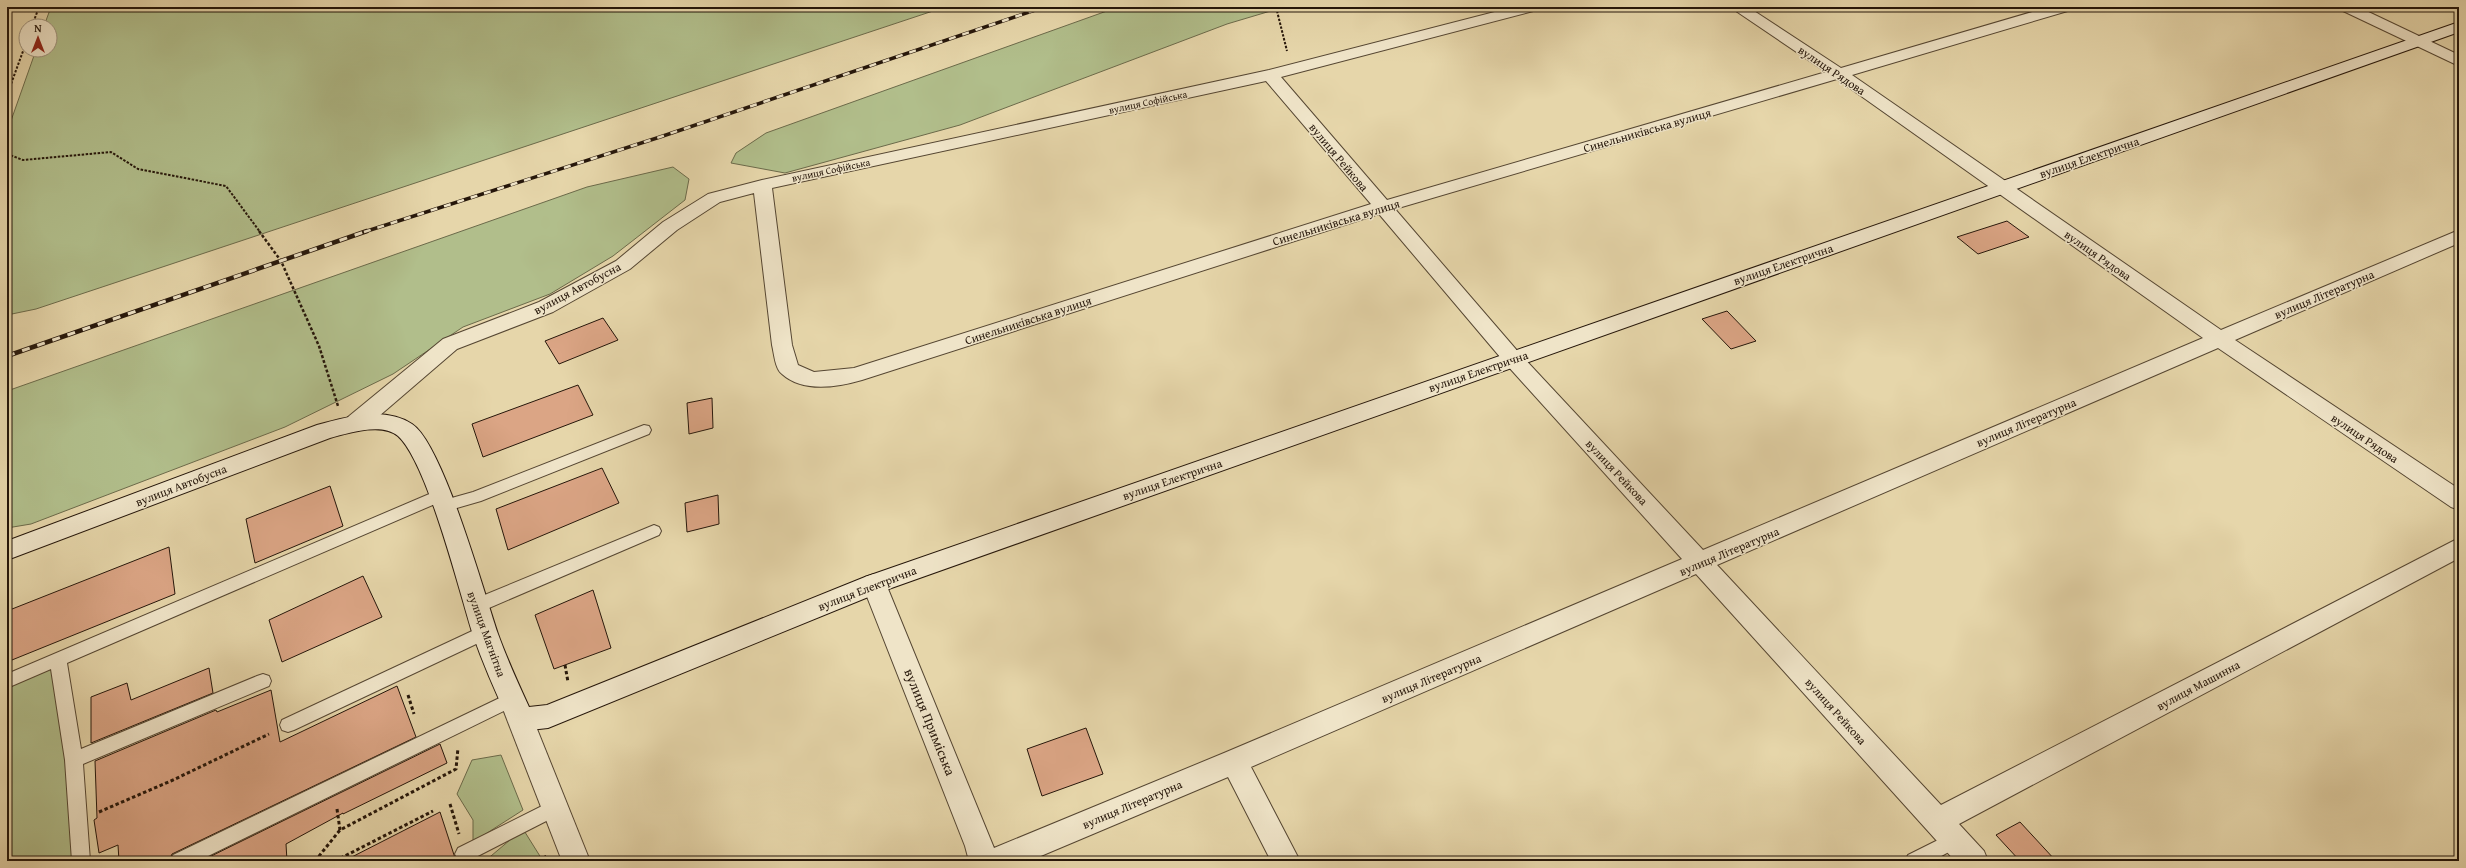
<svg xmlns="http://www.w3.org/2000/svg" width="2466" height="868" font-family="'Gentium Book Plus',serif">
  <style>
    .green { fill: #b1be8b; stroke: #6b6a4a }
    .building { fill: #dba585; stroke: #25160a }
    .lines { fill: none; stroke-linecap: round; stroke-linejoin: round }
    .lane-casing { stroke: #554632; stroke-width: 2 }
    .street-casing { stroke: #554632; stroke-width: 2 }
    .secondary-casing { stroke: #25160a; stroke-width: 2 }
    .path-far2 { stroke: #25160a; stroke-width: 2; stroke-dasharray: 2.5 1.5; stroke-linecap: butt }
    .path-far1 { stroke: #25160a; stroke-width: 2.5; stroke-dasharray: 3 2; stroke-linecap: butt }
    .path { stroke: #25160a; stroke-width: 3; stroke-dasharray: 3.5 2.5; stroke-linecap: butt }
    .lane { fill: #efe4c8; fill-rule: evenodd }
    .street { fill: #efe4c8; fill-rule: evenodd }
    .secondary { fill: #efe4c8; fill-rule: evenodd }
    .rail-far1-casing { stroke: #25160a; stroke-width: 3.5 }
    .rail-casing { stroke: #25160a; stroke-width: 4.5 }
    .rail-far1 { stroke: #efe4c8; stroke-width: 2.5; stroke-dasharray: 7; stroke-linecap: butt }
    .rail { stroke: #efe4c8; stroke-width: 3; stroke-dasharray: 8; stroke-linecap: butt }
    .labels { text-anchor: middle; dominant-baseline: central; stroke-width: 3; stroke-linejoin: round; paint-order: stroke }
    .far-street-label { font-size: 10px; fill: #25160a; stroke: #efe4c8 }
    .street-label { font-size: 12px; fill: #25160a; stroke: #efe4c8 }
    .near-street-label { font-size: 14px; fill: #25160a; stroke: #efe4c8 }
  </style>
  <rect width="100%" height="100%" fill="#e6d6aa"/>
  <filter id="stains"><feTurbulence type="fractalNoise" baseFrequency=".005" numOctaves="4"/><feColorMatrix values="0 0 0 0 .2 0 0 0 0 .09 0 0 0 0 .02 0 0 0 .5 -.17"/></filter>
  <radialGradient id="worn" r=".72"><stop offset=".6" stop-color="#630" stop-opacity="0"/><stop offset="1" stop-color="#630" stop-opacity=".3"/></radialGradient>
  <!-- green -->
  <g class="green">
    <path d="M51,7H945L36,309L7,315V132L36,50H50V26H44Z"/>
    <path d="M1118,7H1284L1227,24L960,125L785,173L731,163L736,153L766,133Z"/>
    <path d="M673,167L689,179L685,200L613,256L550,294L463,327L393,374L285,427L31,524L7,528V391L587,187Z"/>
    <path d="M58,659L81,861H7V681Z"/>
    <path d="M501,755L523,810L473,842V820L457,794L472,760Z"/>
    <path d="M523,829L543,861H485Z"/>
  </g>
  <!-- building -->
  <g class="building">
    <path d="M2007,221L2029,237L1978,254L1957,237Z"/>
    <path d="M1727,311L1756,341L1731,349L1702,319Z"/>
    <path d="M603,318L618,340L559,364L545,341Z"/>
    <path d="M578,385L593,415L483,457L472,424Z"/>
    <path d="M712,398L713,428L689,434L687,403Z"/>
    <path d="M602,468L619,503L508,550L496,509Z"/>
    <path d="M330,486L343,526L255,563L246,519Z"/>
    <path d="M718,495L719,524L687,532L685,503Z"/>
    <path d="M169,547L175,594L7,662V611Z"/>
    <path d="M363,576L382,617L282,662L269,620Z"/>
    <path d="M593,590L611,648L554,669L535,615Z"/>
    <path d="M209,668L213,693L91,743V697L127,683L131,700Z"/>
    <path d="M397,686L416,737L172,854L169,861H119L118,845L99,853L94,820L97,818L95,761L216,710L217,712L271,690L280,742Z"/>
    <path d="M1086,728L1103,774L1042,796L1027,749Z"/>
    <path d="M440,744L447,763L343,814V813L286,844L287,861H201Z"/>
    <path d="M440,812L456,861H344Z"/>
    <path d="M2020,822L2056,861H2020L1996,835Z"/>
  </g>
  <g class="lines">
    <!-- lane casing -->
    <g class="lane-casing">
      <g id="lane">
        <path d="M644,425L649,426L651,430L649,434L481,501L443,512L438,510L435,504L67,663L81,749L257,676L263,674L269,676L271,681L269,686L83,764L90,861H72L65,760L51,669L7,688V674L434,492H444L448,499L473,492Z"/>
        <path d="M654,525L659,527L661,531L659,535L482,611L476,612L470,611L468,606L470,601Z"/>
        <path d="M485,625L491,627L493,632L491,637L294,730L288,732L282,730L280,725L282,720Z"/>
        <path d="M512,692L518,694L520,699L518,704L198,861H170L173,855Z"/>
        <path d="M554,800L560,802L563,808L560,814L470,860H458L455,854L458,848Z"/>
        <path d="M1954,832L1960,834L1963,840L1960,846L1932,861H1905L1908,855Z"/>
      </g>
    </g>
    <!-- street casing -->
    <g class="street-casing">
      <g id="street">
        <path d="M1514,7H1540L1537,10L1281,77L1387,200L1826,72L1730,7H1748L1841,68L2049,7H2074L2071,10L1852,75L2221,330L2459,230V243L2235,340L2459,489V510L2451,507L2218,348L1717,565L1941,805L2459,538V558L1959,824L1984,851L1988,861H1955L1696,574L1251,767L1300,861H1271L1228,777L1029,861H969L965,846L862,584L865,577L874,574L883,577L886,584L994,848L1224,753L1682,559L1506,364L1379,214L862,380C838,387 803,393 782,374C775,369 774,353 772,345L754,193L720,202L677,230L630,269L553,312L457,349L364,429L356,431L348,429L345,423L348,417L443,339L539,302L616,261L663,222L708,194L762,180L1269,70ZM1837,79L2203,338L1703,550L1520,354L1395,209ZM1266,81L1371,204L854,368L814,372L798,365L792,345L772,188Z"/>
        <path d="M2338,7H2358L2459,55V66L2341,10Z"/>
        <path d="M514,693L523,696L527,704L590,861H562L501,704L505,696Z"/>
      </g>
    </g>
    <!-- secondary casing -->
    <g class="secondary-casing">
      <path id="secondary" d="M2459,22V32L883,591L548,728L521,731L512,727C497,696 483,664 472,632C459,590 427,462 398,436C382,422 348,433 330,438L7,560V541L317,425C346,417 385,406 412,424C443,444 484,593 498,634C507,659 518,683 529,707L547,705L865,577Z"/>
    </g>
    <!-- path-far2 -->
    <g class="path-far2">
      <path d="M1276,7L1287,51"/>
      <path d="M32,26L39,7"/>
      <path d="M7,95L26,43"/>
      <path d="M7,154L23,160L111,152L138,169L226,186L260,232"/>
    </g>
    <!-- path-far1 -->
    <path class="path-far1" d="M259,231L281,261L319,346L338,406"/>
    <!-- path -->
    <g class="path">
      <path d="M565,665L568,682"/>
      <path d="M408,695L414,714"/>
      <path d="M450,804L459,834"/>
      <path d="M337,809L340,830"/>
      <path d="M99,812L173,780L269,734"/>
      <path d="M315,861L340,830L456,769L458,748"/>
      <path d="M335,861L433,811"/>
      <path d="M538,861L547,856"/>
    </g>
    <!-- lane -->
    <use href="#lane" class="lane"/>
    <!-- street -->
    <use href="#street" class="street"/>
    <!-- secondary -->
    <use href="#secondary" class="secondary"/>
    <!-- rail-far1 casing -->
    <g class="rail-far1-casing">
      <path id="rail-far1" d="M364,232L660,137L1044,7"/>
    </g>
    <!-- rail casing -->
    <g class="rail-casing">
      <path id="rail" d="M7,356L367,231"/>
    </g>
    <!-- rail-far1 -->
    <use href="#rail-far1" class="rail-far1"/>
    <!-- rail -->
    <use href="#rail" class="rail"/>
  </g>
  <g class="labels">
    <!-- far-street labels -->
    <g class="far-street-label">
      <text transform="translate(1148 102) rotate(-12)">вулиця Софійська</text>
      <text transform="translate(831 170) rotate(-12)">вулиця Софійська</text>
    </g>
    <!-- street labels -->
    <g class="street-label">
      <text transform="translate(1832 70) rotate(34)">вулиця Рядова</text>
      <text transform="translate(1647 130) rotate(-16)">Синельниківська вулиця</text>
      <text transform="translate(1339 157) rotate(50)">вулиця Рейкова</text>
      <text transform="translate(2089 157) rotate(-19)">вулиця Електрична</text>
      <text transform="translate(1336 222) rotate(-17)">Синельниківська вулиця</text>
      <text transform="translate(2098 255) rotate(35)">вулиця Рядова</text>
      <text transform="translate(1783 264) rotate(-19)">вулиця Електрична</text>
      <text transform="translate(577 288) rotate(-28)">вулиця Автобусна</text>
      <text transform="translate(2324 294) rotate(-23)">вулиця Літературна</text>
      <text transform="translate(1028 320) rotate(-18)">Синельниківська вулиця</text>
      <text transform="translate(1478 371) rotate(-19)">вулиця Електрична</text>
      <text transform="translate(2026 422) rotate(-23)">вулиця Літературна</text>
      <text transform="translate(2365 438) rotate(34)">вулиця Рядова</text>
      <text transform="translate(1617 472) rotate(47)">вулиця Рейкова</text>
      <text transform="translate(1172 479) rotate(-19)">вулиця Електрична</text>
      <text transform="translate(181 485) rotate(-21)">вулиця Автобусна</text>
      <text transform="translate(1729 551) rotate(-23)">вулиця Літературна</text>
      <text transform="translate(867 588) rotate(-21)">вулиця Електрична</text>
      <text transform="translate(487 634) rotate(70)">вулиця Магнітна</text>
      <text transform="translate(1431 678) rotate(-23)">вулиця Літературна</text>
      <text transform="translate(2198 685) rotate(-28)">вулиця Машинна</text>
      <text transform="translate(1836 711) rotate(48)">вулиця Рейкова</text>
      <text transform="translate(1132 804) rotate(-23)">вулиця Літературна</text>
    </g>
    <!-- near-street labels -->
    <g class="near-street-label">
      <text transform="translate(930 722) rotate(68)">вулиця Приміська</text>
    </g>
  </g>
  <!-- margin -->
  <rect width="2466" height="868" fill="none" stroke="#e6d6aa" stroke-width="24"/>
  <rect x="8" y="8" width="2450" height="852" fill="none" stroke="#25160a" stroke-width="2"/>
  <rect x="12" y="12" width="2442" height="844" fill="none" stroke="#25160a"/>
  <!-- north arrow -->
  <g transform="translate(38 38)"><circle r="19" fill="#efe4c8" stroke="#9e927c"/>
  <path d="M0-3L7 15L0 10L-7 15Z" fill="#8f2418"/>
  <text y="-6" font-size="11" font-weight="bold" text-anchor="middle" fill="#25160a">N</text>
  </g>
  <rect width="100%" height="100%" filter="url(#stains)"/>
  <rect width="100%" height="100%" fill="url(#worn)"/>
</svg>
